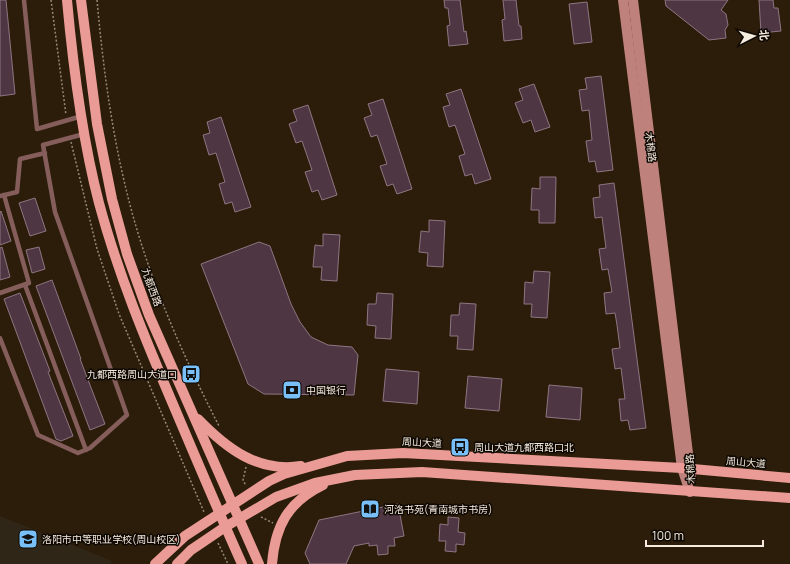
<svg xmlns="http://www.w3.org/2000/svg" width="790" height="564" font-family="Manrope,'Noto Sans SC',sans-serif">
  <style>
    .education { fill: #302617 }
    .building { fill: #4e3643; stroke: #8f7582 }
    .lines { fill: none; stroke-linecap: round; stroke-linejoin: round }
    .path { stroke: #948878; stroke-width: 1.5; stroke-dasharray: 2 2; stroke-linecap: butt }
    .lane { stroke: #855e5b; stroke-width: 4.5 }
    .secondary { stroke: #be817c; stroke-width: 10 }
    .primary { stroke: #eb9b95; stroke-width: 10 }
    .labels { text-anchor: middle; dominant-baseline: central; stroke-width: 3; stroke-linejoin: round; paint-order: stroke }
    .street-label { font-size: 10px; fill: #f5ebdf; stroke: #0f0903 }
    .poi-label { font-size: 10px; fill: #f5ebdf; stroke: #0f0903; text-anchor: start }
  </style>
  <rect width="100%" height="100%" fill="#2c1d0a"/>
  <!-- education -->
  <path class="education" d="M0,516L112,561L110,564H0Z"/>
  <!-- building -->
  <g class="building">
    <path d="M0,0H6L15,94L0,96Z"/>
    <path d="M444,0H460L464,32L466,31L468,44L449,46L447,26L450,25L448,8H445Z"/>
    <path d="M503,0H516L519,26H521L522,39L504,41L502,20L505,19Z"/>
    <path d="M665,0H728L721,10L726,14L728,25L725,30L726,38L709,40L666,6Z"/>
    <path d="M759,0H773L774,8H778L781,31L761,33Z"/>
    <path d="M587,2L592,42L574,44L569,4Z"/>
    <path d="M601,76L613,170L597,172L595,161L589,162L586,141L592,140L589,110L582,111L579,90L587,89L585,78Z"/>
    <path d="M534,84L550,127L535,132L531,120L523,123L515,103L523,100L519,89Z"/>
    <path d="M461,89L491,179L475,184L472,174L465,176L459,156L465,154L455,125L449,127L443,107L450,105L446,94Z"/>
    <path d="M383,99L412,189L397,194L393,184L387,186L380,166L387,164L377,135L371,137L364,118L372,115L368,104Z"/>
    <path d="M308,105L337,195L322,200L318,190L312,192L305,172L312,170L302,141L296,143L289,124L297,121L293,110Z"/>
    <path d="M221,117L251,207L235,212L232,202L225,204L219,184L225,182L216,153L209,155L203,135L210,133L207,122Z"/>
    <path d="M540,177H556L555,223H539V210H531L532,188L540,189Z"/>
    <path d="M614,183L646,428L630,430L628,420L621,421L619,399H625L621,368L615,369L612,349L620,348L617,325L615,313L606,314L604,293L612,292L608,269L602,270L599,249L606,248L602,217L595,218L593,198L600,197L599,185Z"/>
    <path d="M35,198L46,231L30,236L19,203Z"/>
    <path d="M1,211L11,241L0,245V212Z"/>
    <path d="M429,220L445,221L443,267L427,266L428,253L419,252L421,231L429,232Z"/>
    <path d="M323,234L340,235L337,281L321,280L322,267H313L315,245L323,246Z"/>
    <path d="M259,242L270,246L291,304L300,322L311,337L328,345L352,347L358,355L354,395L264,394L248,384L201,264Z"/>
    <path d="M2,247L10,277L0,280V248Z"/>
    <path d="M39,247L45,269L32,273L26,250Z"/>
    <path d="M534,271L550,272L547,318L531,317L532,304H524L525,282L533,283Z"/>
    <path d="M52,280L81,359H80L105,424L90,430L36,286Z"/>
    <path d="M20,293L50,371L48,372L73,436L61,441L56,439L4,299Z"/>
    <path d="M377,293L393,294L391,339L375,338L376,326L367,325L368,304H376Z"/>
    <path d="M460,303L476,304L473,350L457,349L458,336H450L451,315H459Z"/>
    <path d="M386,369L419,372L417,404L383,401Z"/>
    <path d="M468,376L502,379L499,411L465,408Z"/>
    <path d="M549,385L582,388L580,420L546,417Z"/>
    <path d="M398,504L404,536L394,538L395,546H388V554L378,555L377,545L369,546V543L354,546L346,564H310L305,553L319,520Z"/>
    <path d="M448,517L459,518L458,532L465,533L464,545L456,544V552L445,551L446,541H439L440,524L448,525Z"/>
  </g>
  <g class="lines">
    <!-- path -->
    <g class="path">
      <path d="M51,0L66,115"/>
      <path d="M97,0C103,67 112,135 129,201C149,279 182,354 219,426"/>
      <path d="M71,142L97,249L119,314L204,512"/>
      <path d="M246,467L243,480L246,486"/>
      <path d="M261,517L273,523"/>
      <path d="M218,543L228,564"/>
    </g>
    <!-- lane -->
    <g class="lane">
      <path d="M24,0L37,129L82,116"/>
      <path d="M0,196L17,192L20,159L45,153"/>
      <path d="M25,285L86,450"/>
      <path d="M0,293L29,283L4,195"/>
      <path d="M0,338L38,435L78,453L90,448L127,415L55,212L43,145L84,134"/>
    </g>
    <!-- secondary -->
    <g class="secondary">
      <path d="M623,0L682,468L690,492"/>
      <path d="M633,0L691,478"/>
    </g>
    <!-- primary -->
    <g class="primary">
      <path d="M67,0C73,66 82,138 99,203C118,274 146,341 175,409C197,461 219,513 242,564"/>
      <path d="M81,0L97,124L112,199L127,254L149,315L259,564"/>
      <path d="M198,419C226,448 258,473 301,466"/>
      <path d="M155,564L185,536L269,481L284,474L347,456L403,453L682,468L790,478"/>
      <path d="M177,564L191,550L225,527L276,497L315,483L355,475L422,472L790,498"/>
      <path d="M272,564C275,526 288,502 323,485"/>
    </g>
  </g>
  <!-- icons -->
  <defs>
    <g id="bus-square" transform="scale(1)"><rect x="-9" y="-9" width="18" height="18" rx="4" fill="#79bff8" stroke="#0f0903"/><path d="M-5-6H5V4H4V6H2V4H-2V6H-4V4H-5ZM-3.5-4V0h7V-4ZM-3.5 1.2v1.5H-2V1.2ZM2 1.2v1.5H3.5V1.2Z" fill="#111"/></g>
    <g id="bank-square" transform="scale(1)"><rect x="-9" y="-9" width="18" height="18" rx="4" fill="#79bff8" stroke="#0f0903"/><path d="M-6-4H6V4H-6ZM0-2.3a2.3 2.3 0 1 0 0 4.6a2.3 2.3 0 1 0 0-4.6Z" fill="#111"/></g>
    <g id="library-square" transform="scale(1)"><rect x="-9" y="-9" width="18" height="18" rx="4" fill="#79bff8" stroke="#0f0903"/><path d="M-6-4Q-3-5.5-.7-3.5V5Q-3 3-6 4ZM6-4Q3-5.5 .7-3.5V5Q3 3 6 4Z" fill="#111"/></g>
    <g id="school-square" transform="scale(1)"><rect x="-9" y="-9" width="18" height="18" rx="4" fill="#79bff8" stroke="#0f0903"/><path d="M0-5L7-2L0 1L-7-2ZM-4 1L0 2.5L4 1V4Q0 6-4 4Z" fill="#111"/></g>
  </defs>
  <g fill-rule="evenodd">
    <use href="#bus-square" x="191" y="374"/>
    <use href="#bank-square" x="292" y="390"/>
    <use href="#bus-square" x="460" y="447"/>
    <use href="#library-square" x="370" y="509"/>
    <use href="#school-square" x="28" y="539"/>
  </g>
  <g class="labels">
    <!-- street labels -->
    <g class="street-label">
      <text transform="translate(651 147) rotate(83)">木棉路</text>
      <text transform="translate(152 287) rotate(70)">九都西路</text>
      <text transform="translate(422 442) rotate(3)">周山大道</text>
      <text transform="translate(746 462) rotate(5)">周山大道</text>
      <text transform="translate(690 469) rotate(-93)">木棉路</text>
    </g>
    <!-- poi labels -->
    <g class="poi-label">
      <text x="177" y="374" text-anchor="end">九都西路周山大道口</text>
      <text x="306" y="390">中国银行</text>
      <text x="474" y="447">周山大道九都西路口北</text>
      <text x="384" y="509">河洛书苑(青南城市书房)</text>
      <text x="42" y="539">洛阳市中等职业学校(周山校区)</text>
    </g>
  </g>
  <!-- north arrow -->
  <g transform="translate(754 36) rotate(84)" stroke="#0f0903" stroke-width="3" paint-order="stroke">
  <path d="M0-3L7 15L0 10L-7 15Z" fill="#f5ebdf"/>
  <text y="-6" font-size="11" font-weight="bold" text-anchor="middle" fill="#f5ebdf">北</text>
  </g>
  <!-- scale -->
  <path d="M646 540v6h117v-6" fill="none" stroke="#f5ebdf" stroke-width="2"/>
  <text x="652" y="540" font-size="12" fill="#f5ebdf" stroke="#0f0903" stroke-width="3" paint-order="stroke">100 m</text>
</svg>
